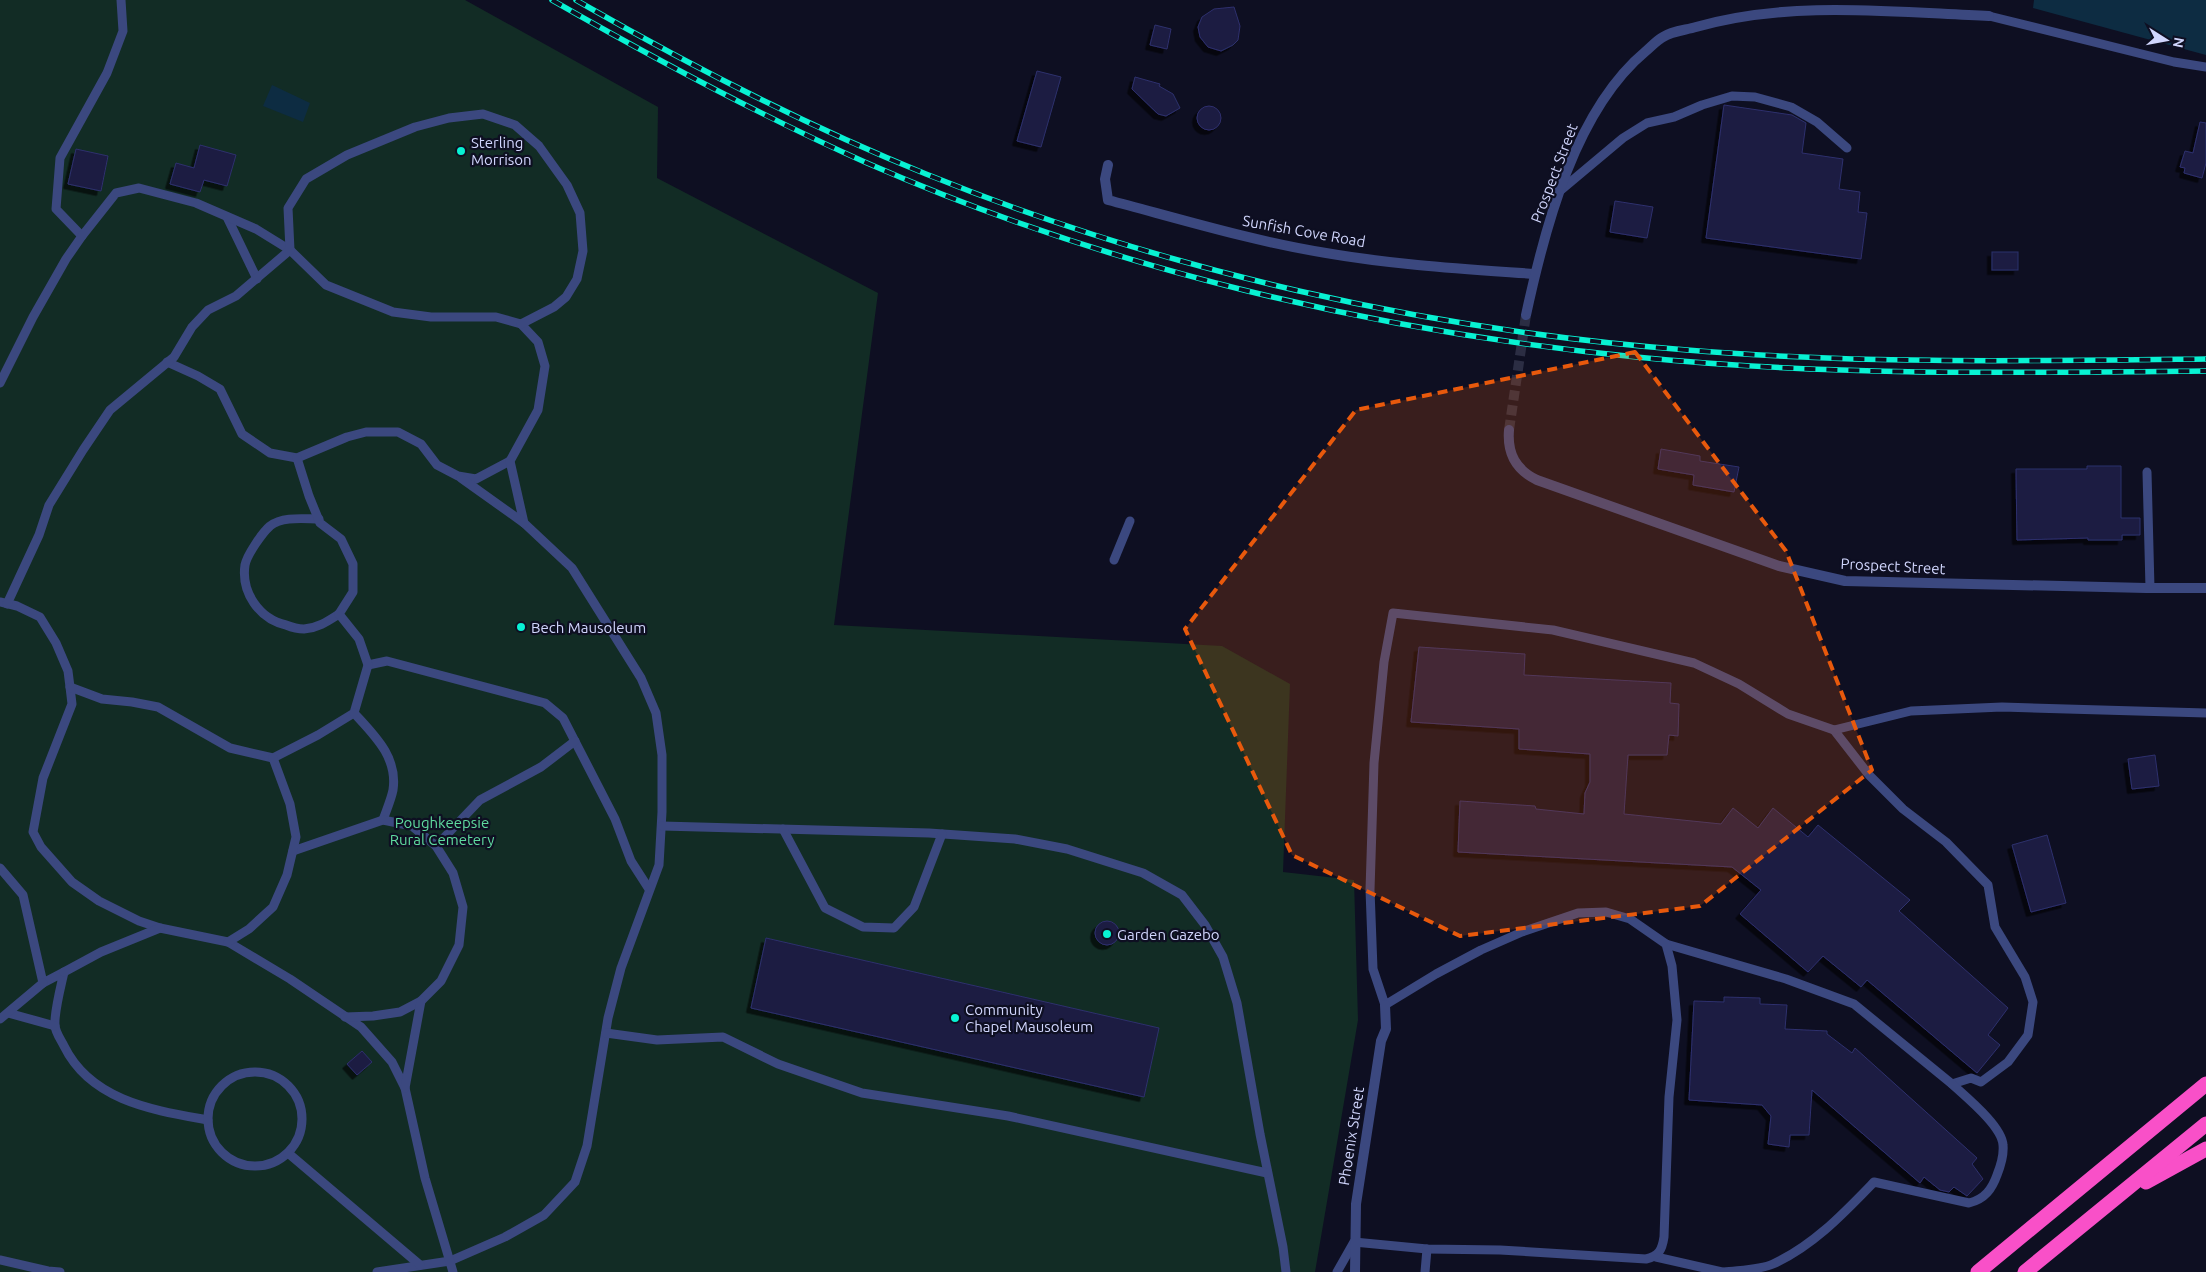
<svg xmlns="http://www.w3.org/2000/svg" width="2206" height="1272" font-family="Ubuntu,sans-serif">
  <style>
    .green { fill: #122c25 }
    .water { fill: #0d2c42 }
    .building { fill: #1b1c42; stroke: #2e306d; filter: url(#shadow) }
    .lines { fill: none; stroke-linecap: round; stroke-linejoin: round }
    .minor-tunnel { stroke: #2b2d43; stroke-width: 10; stroke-dasharray: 10 5; stroke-linecap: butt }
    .service { stroke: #3b487f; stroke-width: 9 }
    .minor { stroke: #3b487f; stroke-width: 10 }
    .motorway { stroke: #f950c8; stroke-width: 15 }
    .rail-casing { stroke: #08f2d3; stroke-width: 5.5 }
    .rail { stroke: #0e0f22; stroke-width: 4; stroke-dasharray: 11; stroke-linecap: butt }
    .marked { fill: #e8590c; fill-opacity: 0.2; stroke: #e8590c; stroke-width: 4; stroke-dasharray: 10 6; stroke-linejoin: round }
    .poi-dot { fill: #08f2d3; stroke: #0e0f22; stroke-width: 2 }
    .labels { text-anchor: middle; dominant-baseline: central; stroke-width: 4.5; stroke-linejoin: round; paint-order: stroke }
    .poi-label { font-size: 15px; fill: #d1d6fd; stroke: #0e0f22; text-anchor: start }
    .street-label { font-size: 15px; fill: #d1d6fd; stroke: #0e0f22 }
    .park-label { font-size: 15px; fill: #5fdb9f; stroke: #0e0f22 }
  </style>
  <defs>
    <filter id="shadow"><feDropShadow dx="-4.5" dy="4.5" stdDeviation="0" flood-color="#0009"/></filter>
  </defs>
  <rect width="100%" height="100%" fill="#0e0f22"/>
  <!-- green -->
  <path class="green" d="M0,0H465L658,107L657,178L878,293L834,625L1222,646L1290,684L1283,872L1354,880L1358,1020L1315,1272H0Z"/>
  <!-- water -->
  <g class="water">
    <path d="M2034,0H2206V55L2033,8Z"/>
    <path d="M272,85L310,103L303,122L263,106Z"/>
  </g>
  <!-- building -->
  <g class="building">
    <path d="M1234,7L1240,26L1238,40L1233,45L1221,51L1208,47L1200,37L1198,27L1202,17L1214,9Z"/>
    <path d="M1155,25L1171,29L1167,49L1150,45Z"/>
    <path d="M1037,71L1061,77L1041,147L1017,141Z"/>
    <path d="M1135,77L1160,84L1159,86L1173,94L1180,108L1166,116L1158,114L1132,89Z"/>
    <path d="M1724,105L1792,115L1806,123L1802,153L1843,159L1839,189L1860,192L1858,212L1867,213L1861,259L1706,238Z"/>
    <circle cx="1209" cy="118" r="12"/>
    <path d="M2200,122L2206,123V163L2202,178L2184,173L2185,168L2180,167L2185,151L2193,153Z"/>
    <path d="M200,145L236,155L227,186L204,180L200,192L170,184L176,163L194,168Z"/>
    <path d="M76,149L108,156L101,191L68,184Z"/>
    <path d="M1615,201L1653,207L1647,238L1610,232Z"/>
    <rect x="1992" y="252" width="26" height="18"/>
    <path d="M1661,449L1700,456V461L1739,467L1734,492L1693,485L1694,475L1658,469Z"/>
    <path d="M2087,466H2121V518H2140V535H2122V540H2088V538L2017,540L2016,469H2087Z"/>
    <path d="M1419,647L1525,654L1524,675L1671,683L1670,703L1679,704L1678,736L1669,735L1667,755H1628L1624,814L1721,824L1733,808L1758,828L1773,808L1808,837L1818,825L1910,900L1899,911L2008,1008L1988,1035L2000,1045L1977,1073L1867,980L1861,987L1823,956L1808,972L1740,914L1761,890L1732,867L1458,852L1460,801L1535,806L1536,809L1584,814L1585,793L1590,782V754L1519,749V729L1411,722Z"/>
    <path d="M2155,755L2159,786L2132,789L2128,759Z"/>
    <path d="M2047,835L2066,903L2031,912L2012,845Z"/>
    <circle cx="1107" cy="933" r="12"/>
    <path d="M766,938L1159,1028L1144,1097L751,1008Z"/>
    <path d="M1724,997L1760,998V1004L1787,1005L1785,1029L1827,1031V1034L1852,1053L1855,1048L1977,1158L1972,1164L1983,1179L1967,1196L1954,1187L1949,1192L1940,1190L1924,1177L1920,1183L1812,1090L1809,1135H1790L1789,1147L1768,1144L1771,1116L1762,1105L1689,1100L1694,1001L1724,1002Z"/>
    <path d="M362,1051L372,1062L357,1075L347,1064Z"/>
  </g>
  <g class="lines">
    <!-- minor-tunnel -->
    <path class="minor-tunnel" d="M1509,430L1526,315"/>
    <!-- service -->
    <g class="service">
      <path d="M1989,16L2174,62L2206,67"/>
      <path d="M1561,190L1623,138L1647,123L1674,117L1702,105L1732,96L1755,97L1791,107L1817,122L1847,148"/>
      <path d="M227,217L257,279"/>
      <path d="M82,236L56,209L60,158L107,73L123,31L121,0"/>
      <path d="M167,362L198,376L220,389L242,434L270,453L297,458L347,437L366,432H398L421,444L437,465L458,476L476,479L510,461"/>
      <path d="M0,383L33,317L66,259L82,236L116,193L139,188L196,203L256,229L290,250L326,285L393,312L431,317H496L521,324L538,342L545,366L538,410L510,461L524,523L572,568L641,678L656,713L662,755V812L659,865L621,968L608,1018L587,1146L575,1182L544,1215L505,1237L450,1261L377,1272"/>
      <path d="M2147,472L2150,588"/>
      <path d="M461,478L524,523"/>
      <path d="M319,519C304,519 283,516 270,526C262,533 247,555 245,565C241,592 259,619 286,625C291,627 299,629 304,629C318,628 328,621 339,614"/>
      <path d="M1114,560L1130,521"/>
      <path d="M0,602L17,606L40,617L56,643L68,671L70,687L72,704L43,778L33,832L41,847L72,882L99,901L139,921L160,928L228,942L290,979L361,1027L392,1062L405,1088L425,1178L453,1272"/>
      <path d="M7,604L39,535L49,505L83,450L110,410L174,357L192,327L208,310L236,296L290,250L288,208L306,179L347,155L415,127L449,118L483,114L515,125L539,146L567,185L580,213L583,251L577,279L566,297L554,307L521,324"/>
      <path d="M368,665L387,661L545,703L563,718L615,819L631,861L649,889"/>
      <path d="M70,687L102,699L132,702L158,707L230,748L273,758L318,735L354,713L368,665L359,639L339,614L353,592V564L341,539L320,523L309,496L297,458"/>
      <path d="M354,713C374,735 398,757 393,790C391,800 386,811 383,820"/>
      <path d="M662,826L929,833L1015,839L1067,849L1143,873L1182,895L1205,925L1223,957L1237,1003L1260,1134L1283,1247L1286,1272"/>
      <path d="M783,829L825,908L863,927L894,928L914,907L942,834"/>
      <path d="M436,846L480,800L541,767L575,741"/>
      <path d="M293,851L383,820L412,826L436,846L453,873L463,907L459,945L441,981L421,1001L400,1012L373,1016L345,1017"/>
      <path d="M0,868L23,895L43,983L64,972C61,986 54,1012 55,1025C55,1032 61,1040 64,1046C91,1101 153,1110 208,1120"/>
      <path d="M228,942L249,929L273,907L287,875L296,837L290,804L273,758"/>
      <path d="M1666,944L1786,979L1854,1004L1952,1084L1971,1078L1981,1082L2008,1062L2028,1035L2033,1002L2025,977L1995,927L1988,885L1946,842L1903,809L1869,775L1834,730"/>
      <path d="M64,972L101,952L160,928"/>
      <path d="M8,1013L55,1026"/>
      <path d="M0,1019L43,983"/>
      <path d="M606,1033L657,1040L723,1037L778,1064L862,1093L1008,1116L1267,1173"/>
      <circle cx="255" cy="1119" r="47"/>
      <path d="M405,1088L421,1001"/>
      <path d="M288,1153L420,1265"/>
      <path d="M1656,1257L1722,1272"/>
      <path d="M0,1260L48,1271L60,1272"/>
      <path d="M1337,1272L1354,1242L1427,1249L1500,1250L1646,1259C1659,1256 1662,1250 1664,1237L1669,1097L1677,1020L1672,966L1666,944L1630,919L1606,912L1578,913L1522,932L1481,950L1436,974L1385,1005L1373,969L1370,890L1374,763L1384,662L1393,613L1553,630L1694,663L1739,684L1788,714L1834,730L1911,711L2002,707L2206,713"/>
      <path d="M1425,1272L1427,1249"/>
      <path d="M1724,1272C1739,1270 1760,1270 1773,1264C1813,1246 1844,1213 1874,1182L1969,1203C1985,1199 1992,1189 1997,1175C2001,1165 2004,1155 2003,1145C2002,1126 1966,1097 1952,1084"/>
    </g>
    <!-- minor -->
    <g class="minor">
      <path d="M1108,165L1105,179L1108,200C1180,219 1252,241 1326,253C1395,265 1466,269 1535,274"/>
      <path d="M1526,315C1545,227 1575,110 1646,51C1651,47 1657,40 1663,37C1672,31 1686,30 1696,27C1790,0 1892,12 1989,16"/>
      <path d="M1509,430C1507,454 1516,470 1537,480L1779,566L1845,581L2146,588H2206"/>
      <path d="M1355,1272L1356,1204L1381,1041L1386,1029L1385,1005"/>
    </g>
    <!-- motorway -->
    <g class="motorway">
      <path d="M2146,1182L2206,1149"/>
      <path d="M1978,1272L2206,1084"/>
      <path d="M2025,1272L2206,1124"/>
    </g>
    <!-- rail casing -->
    <g class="rail-casing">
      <g id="rail">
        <path d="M552,0C655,59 759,115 867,163C1109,269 1373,331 1636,357C1825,376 2016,373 2206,371"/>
        <path d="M576,0C689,65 805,125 926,174C1168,272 1428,330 1687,350C1859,364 2033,361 2206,359"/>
      </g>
    </g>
    <!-- rail -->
    <use href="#rail" class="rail"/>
  </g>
  <!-- marked area -->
  <path class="marked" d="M1635,352L1786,551L1872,770L1700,906L1460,936L1292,855L1185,629L1356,410Z"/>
  <!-- markers -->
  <g class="poi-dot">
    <circle cx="461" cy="151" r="5"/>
    <circle cx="521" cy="627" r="5"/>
    <circle cx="1107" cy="934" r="5"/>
    <circle cx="955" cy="1018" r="5"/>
  </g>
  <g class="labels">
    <!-- poi labels -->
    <g class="poi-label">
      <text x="471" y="142">Sterling<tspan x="471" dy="17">Morrison</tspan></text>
      <text x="531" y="627">Bech Mausoleum</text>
      <text x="1117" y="934">Garden Gazebo</text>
      <text x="965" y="1009">Community<tspan x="965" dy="17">Chapel Mausoleum</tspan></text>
    </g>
    <!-- street labels -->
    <g class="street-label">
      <text transform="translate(1554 173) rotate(-69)">Prospect Street</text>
      <text transform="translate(1304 231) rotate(10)">Sunfish Cove Road</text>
      <text transform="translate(1893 566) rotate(3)">Prospect Street</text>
      <text transform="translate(1351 1136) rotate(-81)">Phoenix Street</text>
    </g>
    <!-- park labels -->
    <g class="park-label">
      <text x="442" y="822">Poughkeepsie<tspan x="442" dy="17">Rural Cemetery</tspan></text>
    </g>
  </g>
  <!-- north arrow -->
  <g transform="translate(2166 40) rotate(101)" stroke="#0e0f22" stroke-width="4" paint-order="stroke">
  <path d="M0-4L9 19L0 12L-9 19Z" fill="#d1d6fd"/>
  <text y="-8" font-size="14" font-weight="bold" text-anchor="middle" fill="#d1d6fd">N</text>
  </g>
</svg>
